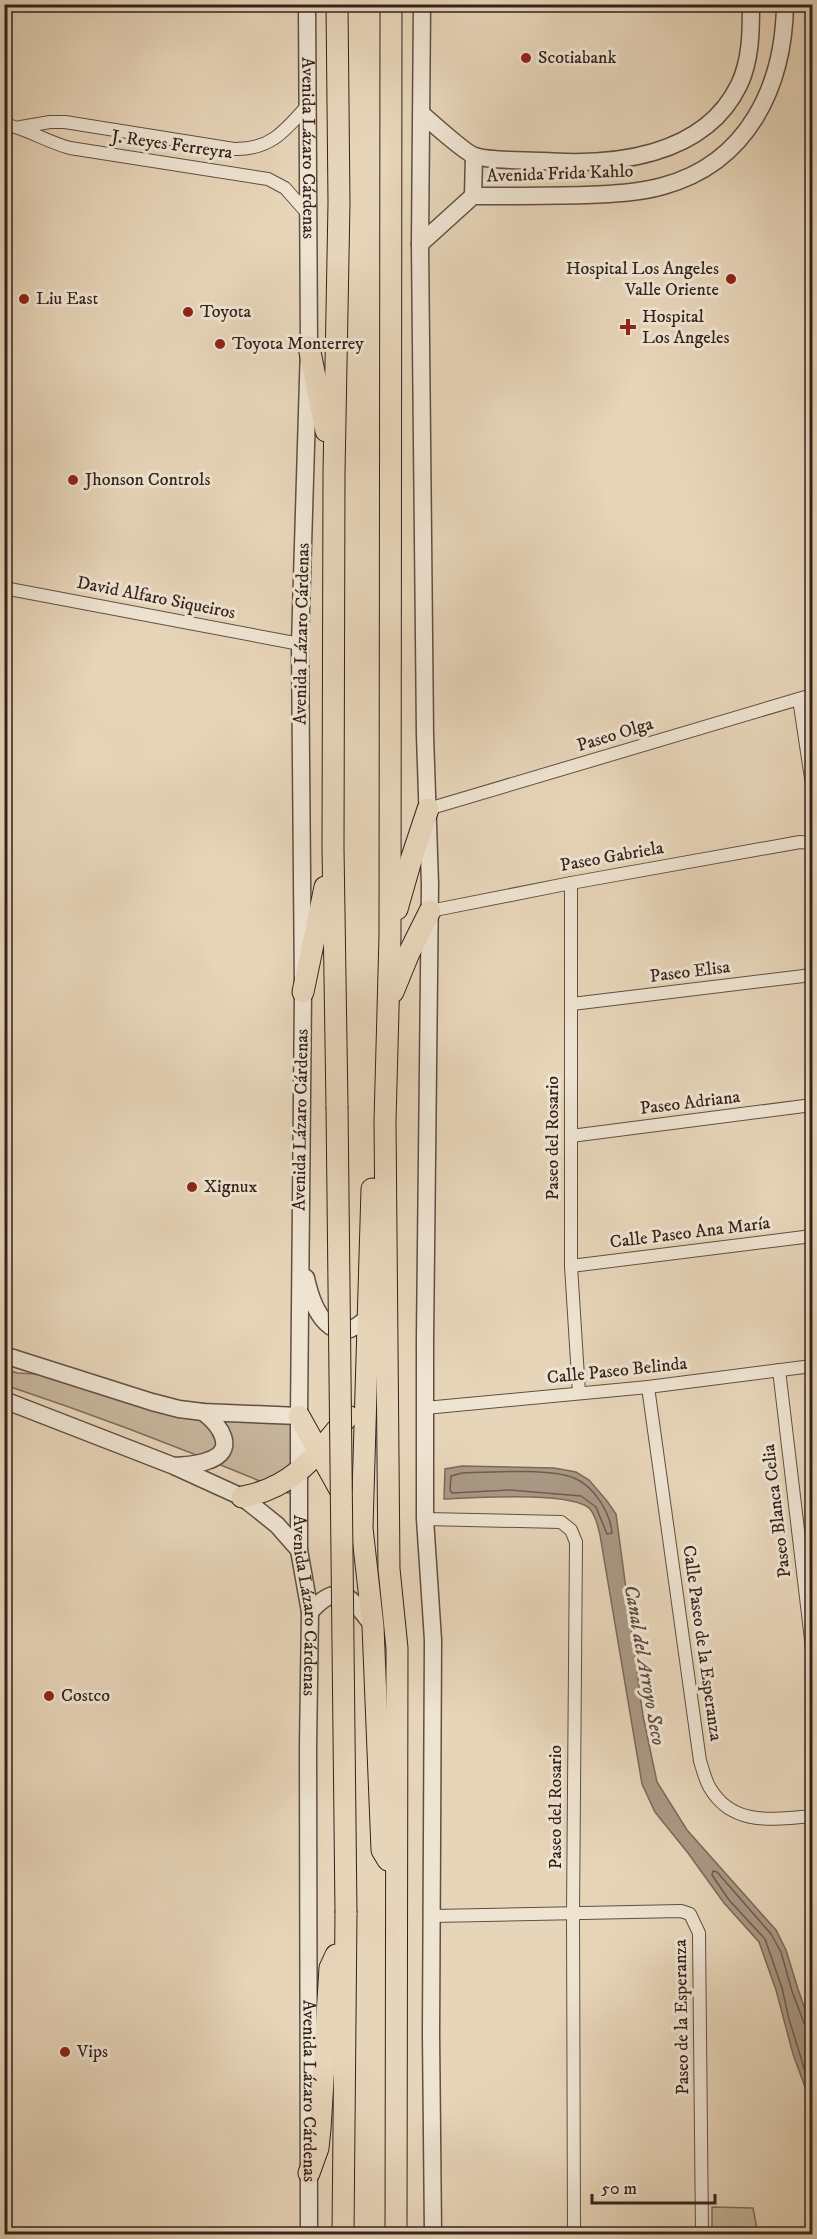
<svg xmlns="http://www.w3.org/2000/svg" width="817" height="2239" font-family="'IM FELL DW Pica',serif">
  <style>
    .green { fill: #c8b79e; stroke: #7e6c5d; stroke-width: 1.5 }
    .water { fill: #aa9884; stroke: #7a695a; stroke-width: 1.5 }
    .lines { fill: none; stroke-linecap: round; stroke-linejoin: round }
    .shore { stroke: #6e5d50; stroke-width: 1.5 }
    .minor-casing { stroke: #604f43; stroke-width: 14 }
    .tertiary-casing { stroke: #604f43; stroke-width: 19 }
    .trunk-casing { stroke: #33221c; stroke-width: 23 }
    .minor { stroke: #efe4d2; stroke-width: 12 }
    .tertiary { stroke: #efe4d2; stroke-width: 16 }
    .trunk { stroke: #e7d5b9; stroke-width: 21 }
    .trunk-bridge-casing { stroke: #33221c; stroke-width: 23; stroke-linecap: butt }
    .trunk-bridge { stroke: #e7d5b9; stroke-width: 21 }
    .poi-dot { fill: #8f2418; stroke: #efe4d2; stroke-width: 2 }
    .labels { text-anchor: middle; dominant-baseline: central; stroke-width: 6; stroke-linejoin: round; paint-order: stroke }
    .poi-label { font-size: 18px; fill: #33221c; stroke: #efe4d2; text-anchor: start }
    .street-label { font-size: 18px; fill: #33221c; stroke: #efe4d2 }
    .water-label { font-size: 20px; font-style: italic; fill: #5d4b40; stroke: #efe4d2 }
  </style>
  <rect width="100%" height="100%" fill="#e7d5b9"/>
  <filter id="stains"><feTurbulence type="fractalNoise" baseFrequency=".00333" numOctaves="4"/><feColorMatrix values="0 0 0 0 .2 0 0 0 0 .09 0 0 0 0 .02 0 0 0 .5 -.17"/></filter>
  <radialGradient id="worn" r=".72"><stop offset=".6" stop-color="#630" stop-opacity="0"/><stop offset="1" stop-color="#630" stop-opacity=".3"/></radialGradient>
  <!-- green -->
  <g class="green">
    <path d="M5,1369L17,1373L56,1375L144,1404L295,1420L294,1493H288C195,1453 101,1417 5,1385Z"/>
    <path d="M712,2207L753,2208L758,2234H712Z"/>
  </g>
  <!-- water -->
  <path class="water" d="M462,1466L554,1468L576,1472L589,1480L607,1501L616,1514L643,1716L657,1782L687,1830L776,1930L786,1950L798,1989L812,2029V2127L805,2087L793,2054L776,1990L759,1942L724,1903L688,1853L655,1812L642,1784L600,1535C598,1527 596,1516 590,1509C573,1491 471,1498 444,1499L445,1469Z"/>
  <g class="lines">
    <!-- shore -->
    <g class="shore">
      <path d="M462,1473C489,1472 551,1468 574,1478C594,1486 610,1512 612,1533L607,1534L596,1507L581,1496L510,1490L452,1493L450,1490L451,1476Z"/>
      <path d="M812,2027L804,2023L792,1991L781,1952L771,1934L717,1872L713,1871L712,1875L729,1900L765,1939L782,1988L789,2019L812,2094"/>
    </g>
    <!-- minor casing -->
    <g class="minor-casing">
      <g id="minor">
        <path d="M4,124C28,129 47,142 70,148L268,179L285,188L307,213"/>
        <path d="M21,127L50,122H65L234,149C270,150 285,131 307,106"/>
        <path d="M4,588L300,644"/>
        <path d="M799,699L812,785"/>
        <path d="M428,809L812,695"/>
        <path d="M571,883V1266L579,1393"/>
        <path d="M430,911L571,883L800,842L812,843"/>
        <path d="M572,1004L812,975"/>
        <path d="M571,1136L812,1105"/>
        <path d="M571,1266L812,1236"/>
        <path d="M779,1370L812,1648"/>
        <path d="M648,1387L700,1761C703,1770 705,1780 710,1788C733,1827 774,1819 812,1816"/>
        <path d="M425,1408L648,1387L812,1366"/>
        <path d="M425,1519L561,1522L571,1530L576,1542L573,1913L574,2234"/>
        <path d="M433,1916L681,1911L690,1914L699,1933L702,2234"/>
      </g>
    </g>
    <!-- tertiary casing -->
    <g class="tertiary-casing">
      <g id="tertiary">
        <path id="s1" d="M307,4L309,347L300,644L303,992L299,1416V1550L310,1612L308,1747L309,2234"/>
        <path d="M422,4L420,244L425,735L430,884L425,1339V1519L433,1640L431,2034L433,2234"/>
        <path d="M422,114C431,122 467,154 475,156C490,161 526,160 543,161C613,166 704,157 739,85C751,60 751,31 751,4"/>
        <path d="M473,196L474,156"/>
        <path d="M420,244L473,196C511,196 549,196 586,195C612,194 638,193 663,186C748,163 784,86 785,4"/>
        <path d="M306,1278C313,1311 333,1353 369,1316"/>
        <path d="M4,1355L152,1402L179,1409L203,1412L299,1416"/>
        <path d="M4,1400L174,1466L242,1497L277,1525L299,1550"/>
        <path d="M175,1466C186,1465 197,1465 207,1461C239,1451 220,1425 203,1412"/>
        <path d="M310,1612C340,1578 352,1599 373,1626"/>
      </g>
    </g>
    <!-- trunk casing -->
    <g class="trunk-casing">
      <g id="trunk">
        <path d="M337,4L339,203L334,473L333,848L337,1106"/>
        <path d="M391,4L390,936L385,1121L389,1569L397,1648L396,2234"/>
        <path d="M309,347L326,431"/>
        <path d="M397,909L411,860L428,809"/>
        <path d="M303,992L325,887"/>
        <path d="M393,992L409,953L430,911"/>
        <path d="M372,1189L362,1528L373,1626L382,1850L388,1860"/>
        <path d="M299,1416L344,1497"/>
        <path d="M242,1497C294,1488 316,1455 348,1416"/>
        <path d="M309,2173L318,2148L320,2129L330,1968L336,1955"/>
        <path d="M343,2234L346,1913"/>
      </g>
    </g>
    <!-- minor -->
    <use href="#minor" class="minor"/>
    <!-- tertiary -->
    <use href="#tertiary" class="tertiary"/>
    <!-- trunk -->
    <use href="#trunk" class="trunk"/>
    <!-- trunk-bridge casing -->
    <g class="trunk-bridge-casing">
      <path id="trunk-bridge" d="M337,1106L346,1913"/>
    </g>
    <!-- trunk-bridge -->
    <use href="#trunk-bridge" class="trunk-bridge"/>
  </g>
  <!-- markers -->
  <g class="poi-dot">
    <circle cx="526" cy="58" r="6"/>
    <circle cx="731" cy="279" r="6"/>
    <circle cx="24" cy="299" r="6"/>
    <circle cx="188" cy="312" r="6"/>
    <path d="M625 318h6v6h6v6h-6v6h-6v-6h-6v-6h6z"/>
    <circle cx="220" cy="344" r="6"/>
    <circle cx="73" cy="480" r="6"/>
    <circle cx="192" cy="1187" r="6"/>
    <circle cx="49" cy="1696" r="6"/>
    <circle cx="65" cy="2052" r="6"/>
  </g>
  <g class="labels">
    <!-- poi labels -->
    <g class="poi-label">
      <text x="538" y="58">Scotiabank</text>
      <text x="719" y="269" text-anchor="end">Hospital Los Angeles<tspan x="719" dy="21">Valle Oriente</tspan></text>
      <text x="36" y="299">Liu East</text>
      <text x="200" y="312">Toyota</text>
      <text x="642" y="317">Hospital<tspan x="642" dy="21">Los Angeles</tspan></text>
      <text x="232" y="344">Toyota Monterrey</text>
      <text x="85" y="480">Jhonson Controls</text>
      <text x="204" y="1187">Xignux</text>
      <text x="61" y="1696">Costco</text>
      <text x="77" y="2052">Vips</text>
    </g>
    <!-- street labels -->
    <g class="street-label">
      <text transform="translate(172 145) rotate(8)">J. Reyes Ferreyra</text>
      <text stroke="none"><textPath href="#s1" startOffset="144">Avenida Lázaro Cárdenas</textPath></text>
      <text transform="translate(560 174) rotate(-2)">Avenida Frida Kahlo</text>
      <text transform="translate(156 598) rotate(11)">David Alfaro Siqueiros</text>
      <text transform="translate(302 634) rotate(-89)">Avenida Lázaro Cárdenas</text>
      <text transform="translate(615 735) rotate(-17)">Paseo Olga</text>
      <text transform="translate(612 857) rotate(-10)">Paseo Gabriela</text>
      <text transform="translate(690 972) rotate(-7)">Paseo Elisa</text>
      <text transform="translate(690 1103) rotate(-7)">Paseo Adriana</text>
      <text transform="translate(301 1120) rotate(-89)">Avenida Lázaro Cárdenas</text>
      <text transform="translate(553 1138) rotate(-90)">Paseo del Rosario</text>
      <text transform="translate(690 1233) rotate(-7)">Calle Paseo Ana María</text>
      <text transform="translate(617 1371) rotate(-6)">Calle Paseo Belinda</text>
      <text transform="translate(777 1511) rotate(-97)">Paseo Blanca Celia</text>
      <text stroke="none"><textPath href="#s1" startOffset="1602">Avenida Lázaro Cárdenas</textPath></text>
      <text transform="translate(702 1643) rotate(82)">Calle Paseo de la Esperanza</text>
      <text transform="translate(556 1807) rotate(-90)">Paseo del Rosario</text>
      <text transform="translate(682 2017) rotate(-91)">Paseo de la Esperanza</text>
      <text stroke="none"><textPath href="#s1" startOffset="2088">Avenida Lázaro Cárdenas</textPath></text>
    </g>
    <!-- water labels -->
    <g class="water-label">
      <text transform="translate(644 1665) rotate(80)">Canal del Arroyo Seco</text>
    </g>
  </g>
  <!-- margin -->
  <rect width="817" height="2239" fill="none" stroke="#e7d5b9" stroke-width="24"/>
  <rect x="6" y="6" width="805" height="2227" fill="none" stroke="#33221c" stroke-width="3"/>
  <rect x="12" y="12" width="793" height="2215" fill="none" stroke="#33221c" stroke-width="1.5"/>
  <!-- scale -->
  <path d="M592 2194v9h123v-9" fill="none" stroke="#33221c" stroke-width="3"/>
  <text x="601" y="2194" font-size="18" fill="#33221c" stroke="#efe4d2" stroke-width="4.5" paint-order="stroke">50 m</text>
  <rect width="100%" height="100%" filter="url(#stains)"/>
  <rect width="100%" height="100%" fill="url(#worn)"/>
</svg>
